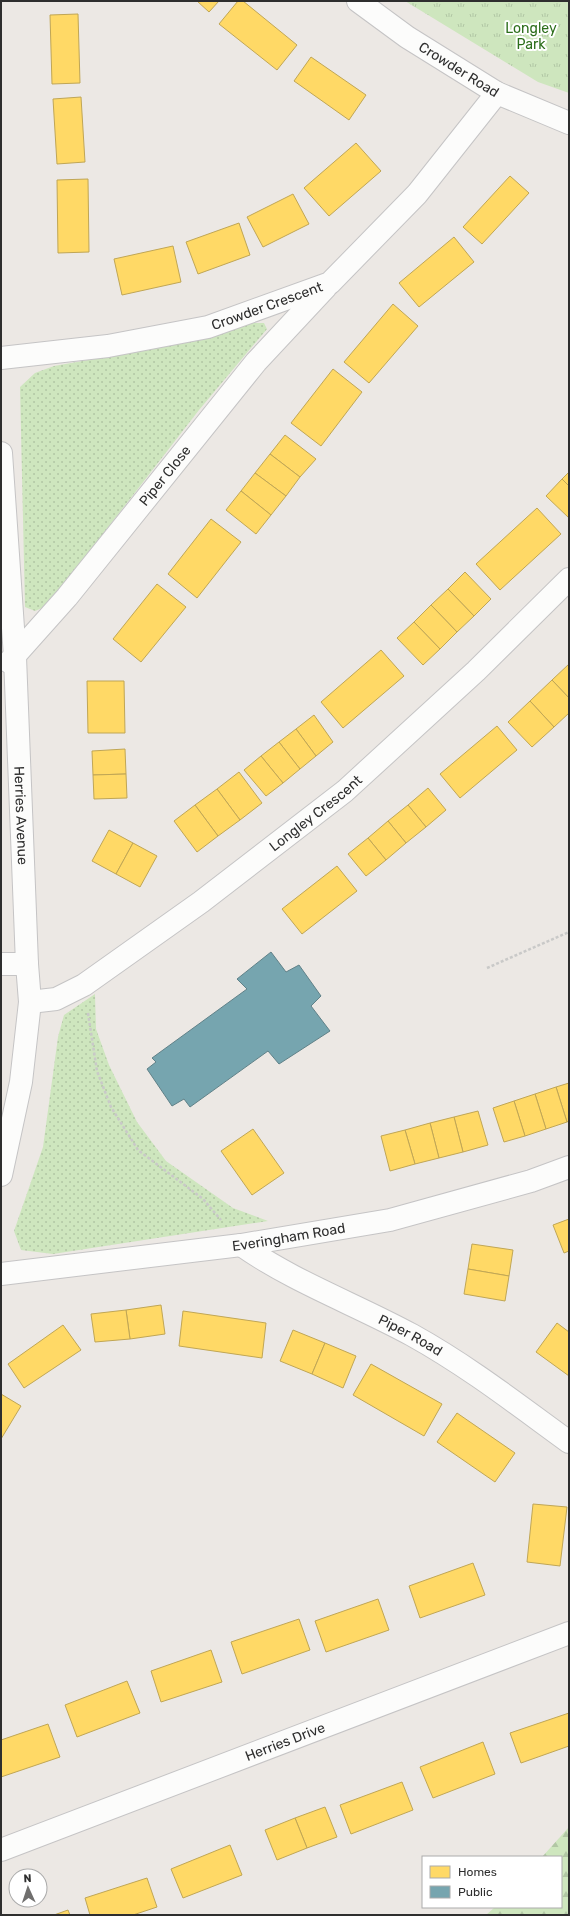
<svg xmlns="http://www.w3.org/2000/svg" width="570" height="1916" font-family="Rubik,sans-serif">
  <style>
    .grass { fill: url(#grass-dots) }
    .forest { fill: url(#forest-firs) }
    .park { fill: url(#park-tufts) }
    .homes { fill: #ffd966; stroke: #c0a655 }
    .public { fill: #76a5af; stroke: #608188 }
    .lines { fill: none; stroke-linecap: round; stroke-linejoin: round }
    .minor-casing { stroke: #c5c4c5; stroke-width: 24 }
    .path { stroke: #c9c9c8; stroke-width: 2.5; stroke-dasharray: 3 2; stroke-linecap: butt }
    .minor { stroke: #fcfcfb; stroke-width: 22 }
    .labels { text-anchor: middle; dominant-baseline: central; stroke-width: 4; stroke-linejoin: round; paint-order: stroke }
    .park-label { font-size: 14px; fill: #2c6e1b; stroke: #fff }
    .street-label { font-size: 14px; fill: #2e2e2e; stroke: #fff }
  </style>
  <defs>
    <pattern id="grass-dots" width="8" height="8" patternUnits="userSpaceOnUse"><rect width="8" height="8" fill="#cee6be"/><path d="M2 2h.1M6 6h.1" fill="none" stroke="#b1c6a4" stroke-width="1.8" stroke-linecap="round"/></pattern>
    <pattern id="forest-firs" width="22" height="20" patternUnits="userSpaceOnUse"><rect width="22" height="20" fill="#cee6be"/><path d="M5 1l3.5 6h-7zM16 11l3.5 6h-7z" fill="#b1c6a4"/></pattern>
    <pattern id="park-tufts" width="24" height="20" patternUnits="userSpaceOnUse"><rect width="24" height="20" fill="#cee6be"/><path d="M3 7l-1-3M5 7V3M7 7l1-3M15 17l-1-3M17 17v-4M19 17l1-3" fill="none" stroke="#b1c6a4"/></pattern>
  </defs>
  <rect width="100%" height="100%" fill="#ece8e4"/>
  <!-- grass -->
  <g class="grass">
    <path d="M250,323H264L267,329L199,410L47,606L35,611L25,607L20,387L35,373L54,366L196,341Z"/>
    <path d="M95,994L96,1029L109,1065L137,1122L166,1161L233,1208L268,1221L53,1254L21,1250L14,1231L43,1147L58,1037L64,1015Z"/>
  </g>
  <!-- forest -->
  <path class="forest" d="M569,1827V1915H486L495,1907H561V1857H542Z"/>
  <!-- park -->
  <path class="park" d="M405,1H569V93L538,82Z"/>
  <!-- homes -->
  <g class="homes">
    <path d="M197,1H219L209,12Z"/>
    <path d="M238,1H243L297,45L277,70L219,24Z"/>
    <path d="M78,14L80,83L52,84L50,15Z"/>
    <path d="M311,57L366,95L349,120L294,81Z"/>
    <path d="M81,97L85,162L57,164L53,99Z"/>
    <path d="M356,143L381,171L329,216L304,188Z"/>
    <path d="M510,176L529,193L482,244L463,227Z"/>
    <path d="M88,179L89,252L58,253L57,180Z"/>
    <path d="M293,194L309,224L263,247L247,217Z"/>
    <path d="M239,223L250,255L198,274L186,242Z"/>
    <path d="M454,237L474,262L419,307L399,283Z"/>
    <path d="M173,246L181,282L122,295L114,259Z"/>
    <path d="M393,304L418,326L369,383L344,362Z"/>
    <path d="M333,369L362,392L321,446L291,423Z"/>
    <path d="M285,435L316,459L300,477L270,454Z"/>
    <path d="M270,454L300,477L286,496L255,473Z"/>
    <path d="M569,472V486L562,479Z"/>
    <path d="M255,473L286,496L271,515L241,491Z"/>
    <path d="M562,479L569,486V518L546,496Z"/>
    <path d="M241,491L271,515L256,534L226,510Z"/>
    <path d="M537,508L561,534L500,590L476,564Z"/>
    <path d="M211,519L241,542L197,598L168,574Z"/>
    <path d="M465,572L491,599L474,616L448,589Z"/>
    <path d="M157,584L186,607L141,662L113,639Z"/>
    <path d="M448,589L474,616L457,632L431,605Z"/>
    <path d="M431,605L457,632L440,649L414,622Z"/>
    <path d="M414,622L440,649L423,665L397,638Z"/>
    <path d="M381,650L404,676L343,728L321,702Z"/>
    <path d="M569,664V698L552,680Z"/>
    <path d="M552,680L569,698V713L554,727L530,701Z"/>
    <path d="M87,681H124L125,733H88Z"/>
    <path d="M530,701L554,727L532,747L508,722Z"/>
    <path d="M314,715L333,742L316,756L296,729Z"/>
    <path d="M497,726L517,750L460,798L440,774Z"/>
    <path d="M296,729L316,756L300,769L279,742Z"/>
    <path d="M279,742L300,769L283,783L261,756Z"/>
    <path d="M125,749L126,774L93,775L92,751Z"/>
    <path d="M261,756L283,783L266,796L244,770Z"/>
    <path d="M239,772L262,803L240,820L217,789Z"/>
    <path d="M126,774L127,798L94,799L93,775Z"/>
    <path d="M428,788L446,810L426,827L408,805Z"/>
    <path d="M217,789L240,820L218,836L195,805Z"/>
    <path d="M195,805L218,836L197,852L174,821Z"/>
    <path d="M408,805L426,827L406,843L388,821Z"/>
    <path d="M388,821L406,843L386,860L368,838Z"/>
    <path d="M109,830L133,843L116,874L92,861Z"/>
    <path d="M368,838L386,860L366,876L348,854Z"/>
    <path d="M133,843L157,856L140,887L116,874Z"/>
    <path d="M337,866L357,891L302,934L282,909Z"/>
    <path d="M569,1083V1121L567,1122L556,1087Z"/>
    <path d="M556,1087L567,1122L546,1129L535,1094Z"/>
    <path d="M535,1094L546,1129L525,1136L514,1101Z"/>
    <path d="M514,1101L525,1136L504,1142L493,1108Z"/>
    <path d="M478,1111L488,1145L463,1152L454,1117Z"/>
    <path d="M454,1117L463,1152L439,1158L430,1123Z"/>
    <path d="M430,1123L439,1158L415,1164L405,1130Z"/>
    <path d="M253,1129L284,1173L252,1195L221,1151Z"/>
    <path d="M405,1130L415,1164L390,1171L381,1136Z"/>
    <path d="M569,1219V1251L564,1253L553,1225Z"/>
    <path d="M472,1244L513,1250L509,1276L468,1269Z"/>
    <path d="M468,1269L509,1276L505,1301L464,1294Z"/>
    <path d="M161,1305L165,1334L130,1339L126,1310Z"/>
    <path d="M126,1310L130,1339L95,1342L91,1314Z"/>
    <path d="M183,1311L266,1323L262,1358L179,1346Z"/>
    <path d="M557,1323L569,1332V1376L536,1352Z"/>
    <path d="M63,1325L81,1350L24,1388L8,1364Z"/>
    <path d="M293,1330L325,1343L312,1374L280,1361Z"/>
    <path d="M325,1343L356,1356L343,1388L312,1374Z"/>
    <path d="M371,1364L442,1404L424,1436L353,1395Z"/>
    <path d="M1,1394L21,1406L1,1439Z"/>
    <path d="M457,1413L515,1453L495,1482L437,1442Z"/>
    <path d="M533,1504L567,1507L560,1566L527,1562Z"/>
    <path d="M473,1563L485,1595L420,1618L409,1586Z"/>
    <path d="M378,1599L389,1630L326,1652L315,1621Z"/>
    <path d="M299,1619L310,1650L242,1674L231,1642Z"/>
    <path d="M211,1650L222,1682L161,1702L151,1671Z"/>
    <path d="M127,1681L140,1713L77,1737L65,1705Z"/>
    <path d="M569,1713V1746L521,1763L510,1733Z"/>
    <path d="M48,1724L60,1757L1,1777V1740Z"/>
    <path d="M483,1742L495,1774L433,1798L420,1767Z"/>
    <path d="M402,1782L413,1810L351,1834L340,1805Z"/>
    <path d="M325,1807L337,1837L307,1848L295,1818Z"/>
    <path d="M295,1818L307,1848L277,1860L265,1830Z"/>
    <path d="M230,1845L242,1875L183,1898L171,1869Z"/>
    <path d="M147,1878L157,1907L133,1915H90L85,1898Z"/>
    <path d="M68,1910L70,1915H54Z"/>
  </g>
  <!-- public -->
  <path class="public" d="M271,952L286,972L299,965L321,996L311,1006L330,1031L279,1064L268,1051L190,1107L184,1099L172,1106L147,1069L156,1062L152,1058L247,989L237,979Z"/>
  <g class="lines">
    <!-- minor casing -->
    <g class="minor-casing">
      <g id="minor">
        <path id="s1" d="M358,1L407,37L497,93L569,123"/>
        <path id="s2" d="M1,358L108,346L208,327L330,283L417,194L497,93"/>
        <path id="s3" d="M1,453L15,657L27,964L30,1002L21,1082L1,1175"/>
        <path id="s4" d="M9,662L67,597L256,362L326,287"/>
        <path d="M1,964H27"/>
        <path id="s5" d="M30,1002L56,999L84,985L201,902L345,791L476,671L569,579"/>
        <path id="s6" d="M241,1245C294,1282 355,1304 412,1335C468,1366 518,1405 569,1442"/>
        <path id="s7" d="M1,1274L241,1245L390,1220L531,1181L569,1167"/>
        <path id="s8" d="M1,1850L569,1633"/>
      </g>
    </g>
    <!-- path -->
    <g class="path">
      <path d="M487,968L569,932"/>
      <path d="M88,1013L97,1071L111,1107L138,1150L203,1199L221,1220"/>
    </g>
    <!-- minor -->
    <use href="#minor" class="minor"/>
  </g>
  <g class="labels">
    <!-- park labels -->
    <g class="park-label">
      <text x="531" y="28">Longley<tspan x="531" dy="16">Park</tspan></text>
    </g>
    <!-- street labels -->
    <g class="street-label">
      <text stroke="none"><textPath href="#s1" startOffset="122">Crowder Road</textPath></text>
      <text stroke="none"><textPath href="#s2" startOffset="272">Crowder Crescent</textPath></text>
      <text stroke="none"><textPath href="#s4" startOffset="243">Piper Close</textPath></text>
      <text stroke="none"><textPath href="#s5" startOffset="346">Longley Crescent</textPath></text>
      <text stroke="none"><textPath href="#s3" startOffset="363">Herries Avenue</textPath></text>
      <text stroke="none"><textPath href="#s7" startOffset="290">Everingham Road</textPath></text>
      <text stroke="none"><textPath href="#s6" startOffset="192">Piper Road</textPath></text>
      <text stroke="none"><textPath href="#s8" startOffset="304">Herries Drive</textPath></text>
    </g>
  </g>
  <!-- border -->
  <rect width="570" height="1916" fill="none" stroke="#2e2e2e" stroke-width="4"/>
  <!-- legend -->
  <rect x="422" y="1856" width="140" height="52" fill="#ffffff" stroke="#ababab"/>
  <rect x="430" y="1866" width="20" height="12" fill="#ffd966" stroke="#ababab"/>
  <text x="458" y="1876" font-size="12" fill="#2e2e2e">Homes</text>
  <rect x="430" y="1886" width="20" height="12" fill="#76a5af" stroke="#ababab"/>
  <text x="458" y="1896" font-size="12" fill="#2e2e2e">Public</text>
  <!-- north arrow -->
  <g transform="translate(28 1888) rotate(357)"><circle r="19" fill="#ffffff" stroke="#ababab"/>
  <path d="M0-3L7 15L0 10L-7 15Z" fill="#706f6e"/>
  <text y="-6" font-size="11" font-weight="bold" text-anchor="middle" fill="#2e2e2e">N</text>
  </g>
</svg>
